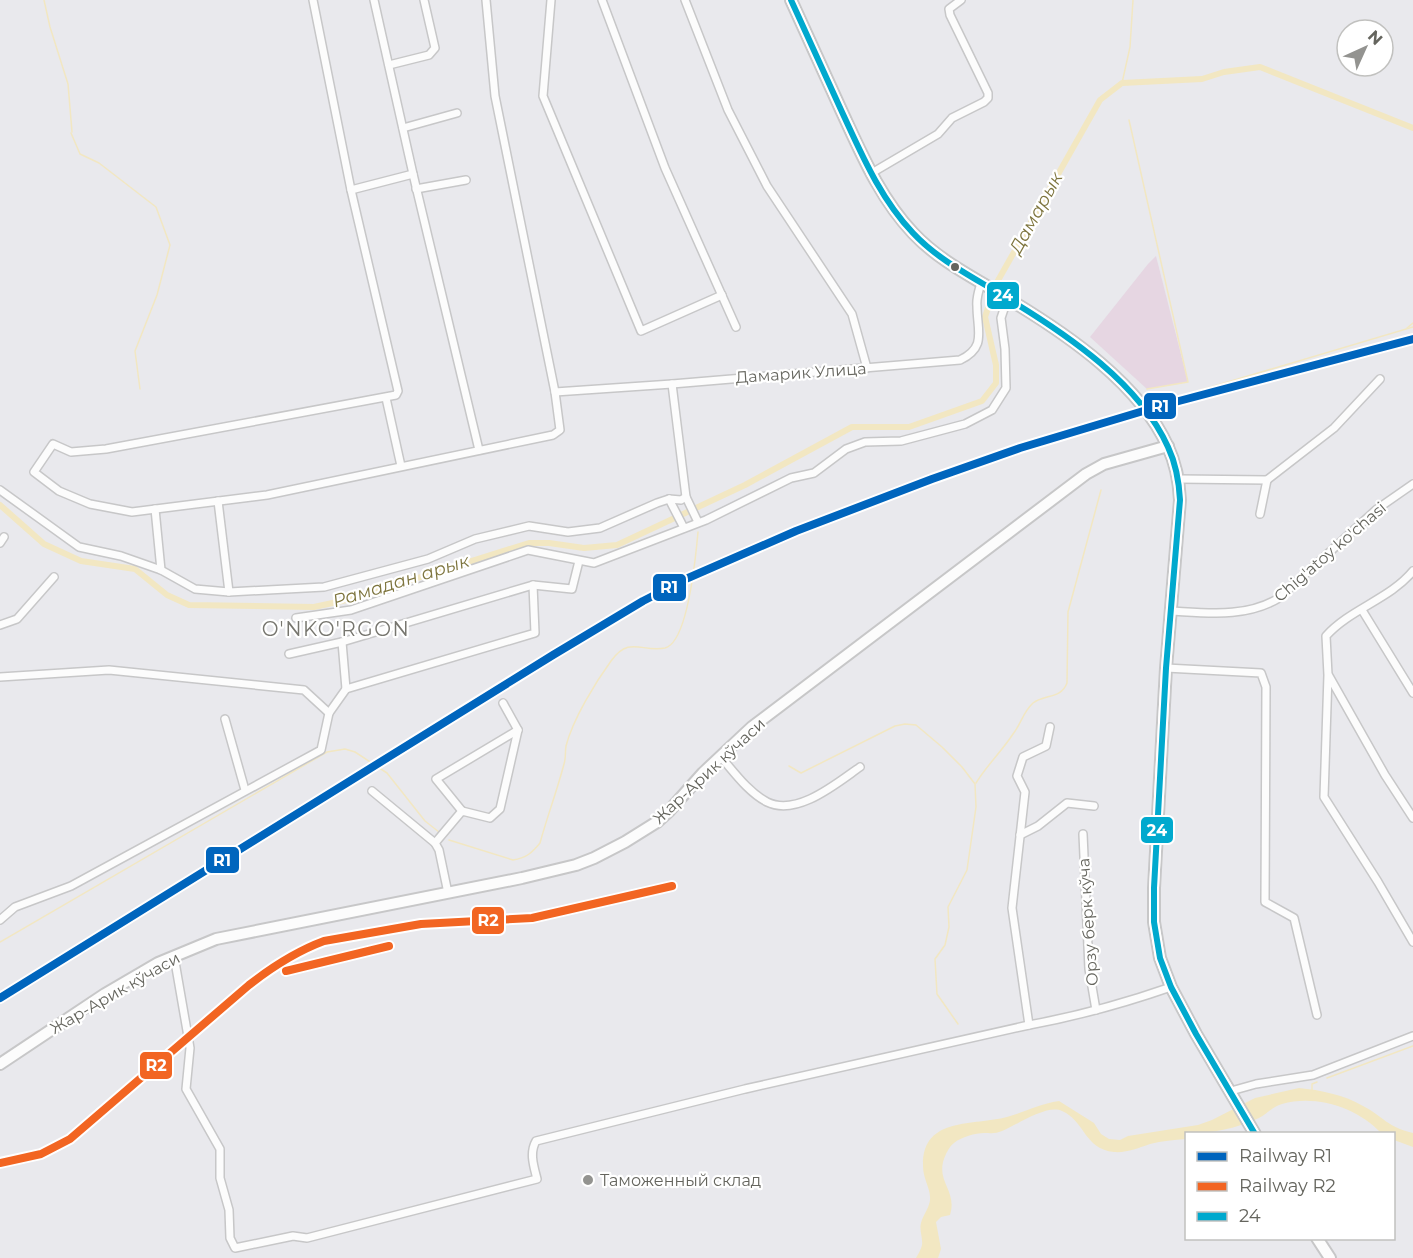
<svg xmlns="http://www.w3.org/2000/svg" width="1413" height="1258" font-family="Montserrat,sans-serif">
  <style>
    .green { fill: #e6d6e2 }
    .water { fill: #f2e7c2 }
    .lines { fill: none; stroke-linecap: round; stroke-linejoin: round }
    .stream { stroke: #f2e7c2; stroke-width: 1.5 }
    .canal { stroke: #f2e7c2; stroke-width: 6 }
    .street-casing { stroke: #c7c7c8; stroke-width: 10 }
    .secondary-casing { stroke: #c7c7c8; stroke-width: 14 }
    .street { stroke: #fcfcfc; stroke-width: 7 }
    .secondary { stroke: #fcfcfc; stroke-width: 10 }
    .bus-1-casing { stroke: #fff; stroke-width: 10 }
    .bus-1 { stroke: #00a9ce; stroke-width: 6 }
    .rail-1-casing { stroke: #fff; stroke-width: 12 }
    .rail-2-casing { stroke: #fff; stroke-width: 12 }
    .rail-1 { stroke: #0065bd; stroke-width: 8 }
    .rail-2 { stroke: #f26522; stroke-width: 8 }
    .bus-dot { fill: #65655e; stroke: #fff; stroke-width: 2 }
    .poi-dot { fill: #939390; stroke: #fff; stroke-width: 2 }
    .labels { text-anchor: middle; dominant-baseline: central; stroke-width: 4.5; stroke-linejoin: round; paint-order: stroke }
    .street-label { font-size: 16px; fill: #65655e; stroke: #fff }
    .poi-label { font-size: 16px; fill: #65655e; stroke: #fff; text-anchor: start }
    .water-label { font-size: 18px; font-style: italic; fill: #7d743d; stroke: #fff }
    .quarter-label { font-size: 20px; letter-spacing: 1.5px; fill: #77766f; stroke: #fff }
    .line-badge { stroke: #fff; stroke-width: 2 }
    .badge-label { font-size: 16px; text-anchor: middle; font-weight: bold; fill: #fff }
  </style>
  <rect width="100%" height="100%" fill="#e9e9ed"/>
  <!-- green -->
  <path class="green" d="M1156,256L1188,382L1147,389L1090,337L1148,264Z"/>
  <!-- water -->
  <path class="water" d="M1299,1088C1320,1090 1345,1095 1363,1106C1384,1117 1387,1127 1413,1133V1147L1394,1140V1134L1381,1133C1358,1108 1316,1094 1282,1104C1272,1107 1267,1114 1259,1118C1235,1129 1212,1133 1186,1134V1139C1174,1140 1162,1141 1150,1144C1138,1148 1127,1153 1114,1152C1084,1149 1085,1121 1062,1111C1047,1104 1017,1125 1002,1131C995,1134 992,1133 984,1133C976,1133 961,1137 954,1143C951,1145 948,1150 946,1154C933,1181 958,1189 950,1215L941,1217L936,1222L941,1249L938,1258H916C918,1254 921,1250 922,1245C923,1238 919,1230 921,1223C923,1215 931,1206 930,1197C930,1188 923,1178 923,1166C922,1116 974,1126 1007,1117C1025,1112 1039,1104 1059,1101L1094,1123L1101,1134L1109,1139L1120,1140L1128,1136L1198,1125L1212,1120L1255,1098Z"/>
  <g class="lines">
    <!-- stream -->
    <g class="stream">
      <path d="M44,0L50,27L68,84L72,132"/>
      <path d="M1122,83L1130,47L1133,0"/>
      <path d="M1129,120L1188,382L1147,389"/>
      <path d="M71,133L80,154L99,163L156,207L170,245L157,295L135,351L140,389"/>
      <path d="M1407,328L1413,323"/>
      <path d="M1164,401L1413,327"/>
      <path d="M789,766L801,773L895,726L905,724L916,725L942,747L962,767L975,784L976,807L967,870L948,907L949,927L945,945L935,959L937,994L958,1024"/>
      <path d="M976,783C987,765 1002,751 1013,734C1021,724 1023,712 1033,703C1045,694 1061,699 1067,683L1068,612L1101,490"/>
      <path d="M449,840L513,860C526,858 532,853 540,843C547,817 557,791 564,764C566,758 565,752 566,746C573,719 595,683 611,661C630,635 642,653 665,648C688,642 696,554 698,532"/>
      <path d="M0,942L327,752L345,749L355,752L387,773L425,821L439,832"/>
      <path d="M1327,1078L1413,1046"/>
      <path d="M1312,1090V1084L1317,1082"/>
    </g>
    <!-- canal -->
    <path class="canal" d="M0,505L44,544L81,561L135,569L167,595L189,605L314,607L351,599L529,543H549L584,548L617,545L745,485L852,427H909L982,401L996,383V365L985,317L996,284L1100,100L1122,83L1202,79L1224,72L1260,67L1413,128"/>
    <!-- street casing -->
    <g class="street-casing">
      <g id="street">
        <path d="M313,0L351,190L398,391L396,395L106,449L71,452L53,444L34,472L59,491L90,504L132,512L267,495L553,435L560,430L555,392L495,96L486,0"/>
        <path d="M374,0L413,174L479,450"/>
        <path d="M551,0L543,96L641,331L722,295"/>
        <path d="M602,0L665,168L736,327"/>
        <path d="M685,0L728,110L767,186L852,314L867,368"/>
        <path d="M389,65L429,55L435,48L424,0"/>
        <path d="M403,128L457,113"/>
        <path d="M870,174L938,134L952,118L984,102L988,98V93L950,15L949,9L961,0"/>
        <path d="M416,189L466,180"/>
        <path d="M351,190L413,174"/>
        <path d="M555,392L672,384L960,360C987,347 977,331 977,306C976,298 979,290 981,283"/>
        <path d="M386,398L401,466"/>
        <path d="M1179,479L1267,480L1334,428L1380,379"/>
        <path d="M0,490L79,547L121,556L161,570L195,589L229,592L324,587L428,559L475,539L529,526L568,532L600,528L657,503L669,499L681,500L686,497L672,384"/>
        <path d="M686,497L698,522"/>
        <path d="M669,499L684,528"/>
        <path d="M218,501L229,592"/>
        <path d="M155,509L161,570"/>
        <path d="M1260,514L1267,480"/>
        <path d="M0,543L4,537"/>
        <path d="M1413,571C1390,599 1350,609 1326,636L1328,675L1324,797L1378,882L1413,942"/>
        <path d="M1362,610L1413,693"/>
        <path d="M1171,611C1208,613 1246,618 1279,598L1377,509L1413,484"/>
        <path d="M296,618L351,610L528,550L594,563L706,520L791,478L814,473L846,449L865,442L901,441L965,424L992,410L1006,388L1005,349L1001,318L1004,309L1012,300"/>
        <path d="M0,625L17,619L54,577"/>
        <path d="M342,642L346,689"/>
        <path d="M289,654L342,642L533,585L572,589L579,561"/>
        <path d="M1166,668L1261,673L1266,687L1265,902L1294,918L1317,1015"/>
        <path d="M1329,676L1385,775L1413,818"/>
        <path d="M0,677L109,670L304,690L329,713"/>
        <path d="M225,719L245,790"/>
        <path d="M720,756C734,772 748,792 767,802C797,817 837,783 860,767"/>
        <path d="M372,791L435,843L439,850L448,893"/>
        <path d="M462,811L436,779L518,730"/>
        <path d="M1083,834L1089,969L1096,1010"/>
        <path d="M1020,835L1038,826L1067,803L1094,806"/>
        <path d="M435,843L462,811L490,818L500,809L518,730L503,703"/>
        <path d="M0,920L15,907L71,886L321,750L329,713L346,689L535,633L533,585"/>
        <path d="M174,956L190,1048L186,1089L220,1149V1178L229,1210L230,1238L235,1248L293,1236L307,1238L537,1179C534,1167 529,1153 536,1141L745,1089L1029,1025C1078,1016 1125,1003 1171,987"/>
        <path d="M1029,1025L1012,908L1025,792L1017,776L1023,757L1046,746L1050,727"/>
        <path d="M1231,1091L1256,1084L1313,1075L1413,1036"/>
      </g>
    </g>
    <!-- secondary casing -->
    <g class="secondary-casing">
      <g id="secondary">
        <path d="M791,0C808,37 825,75 842,112C862,155 880,198 913,233C940,262 977,279 1010,300C1068,335 1140,384 1168,447C1176,464 1179,481 1180,500L1166,668L1154,888V922L1160,958L1171,987L1196,1034L1255,1134"/>
        <path d="M0,1064L105,994L158,963L216,939L522,878L576,865L594,858L625,842L657,822L669,811L703,773L752,727L1086,474L1104,464L1168,446"/>
        <path d="M1317,1238L1330,1258"/>
      </g>
    </g>
    <!-- street -->
    <use href="#street" class="street"/>
    <!-- secondary -->
    <use href="#secondary" class="secondary"/>
    <!-- bus-1 casing -->
    <g class="bus-1-casing">
      <path id="bus-1" d="M791,0C808,37 825,75 842,112C862,155 880,198 913,233C940,262 977,279 1010,300C1068,335 1140,384 1168,447C1176,464 1179,481 1180,500L1166,668L1154,888V922L1160,958L1171,987L1196,1034L1255,1134"/>
    </g>
    <!-- bus-1 -->
    <use href="#bus-1" class="bus-1"/>
    <!-- rail-1 casing -->
    <g class="rail-1-casing">
      <path id="rail-1" d="M0,998L553,655L643,601L688,578L796,531L932,479L1020,448L1160,406L1413,339"/>
    </g>
    <!-- rail-2 casing -->
    <g class="rail-2-casing">
      <g id="rail-2">
        <path d="M286,971L389,946"/>
        <path d="M0,1163L41,1154L70,1139L249,985C272,967 297,951 324,941L421,924L532,918L672,886"/>
      </g>
    </g>
    <!-- rail-1 -->
    <use href="#rail-1" class="rail-1"/>
    <!-- rail-2 -->
    <use href="#rail-2" class="rail-2"/>
  </g>
  <!-- markers -->
  <circle class="bus-dot" cx="955" cy="267" r="5"/>
  <circle class="poi-dot" cx="588" cy="1180" r="6"/>
  <g class="labels">
    <!-- street labels -->
    <g class="street-label">
      <text transform="translate(801 373) rotate(-4)">Дамарик Улица</text>
      <text transform="translate(1330 552) rotate(-41)">Chig'atoy ko'chasi</text>
      <text transform="translate(709 771) rotate(-43)">Жар-Арик кўчаси</text>
      <text transform="translate(1088 922) rotate(-94)">Орзу берк кўча</text>
      <text transform="translate(115 993) rotate(-30)">Жар-Арик кўчаси</text>
    </g>
    <!-- poi labels -->
    <g class="poi-label">
      <text x="600" y="1180">Таможенный склад</text>
    </g>
    <!-- water labels -->
    <g class="water-label">
      <text transform="translate(1036 213) rotate(-61)">Дамарык</text>
      <text transform="translate(401 581) rotate(-17)">Рамадан арык</text>
    </g>
    <!-- quarter labels -->
    <g class="quarter-label">
      <text x="336" y="629">O'NKO'RGON</text>
    </g>
  </g>
  <g class="line-badge">
    <rect x="986" y="281" width="34" height="29" rx="6" fill="#00a9ce"/>
    <rect x="1143" y="392" width="34" height="28" rx="6" fill="#0065bd"/>
    <rect x="652" y="573" width="35" height="29" rx="6" fill="#0065bd"/>
    <rect x="1140" y="816" width="34" height="28" rx="6" fill="#00a9ce"/>
    <rect x="205" y="846" width="35" height="28" rx="6" fill="#0065bd"/>
    <rect x="471" y="906" width="34" height="29" rx="6" fill="#f26522"/>
    <rect x="139" y="1051" width="34" height="29" rx="6" fill="#f26522"/>
  </g>
  <g class="badge-label">
    <text x="1003" y="301">24</text>
    <text x="1160" y="412">R1</text>
    <text x="669" y="593">R1</text>
    <text x="1157" y="836">24</text>
    <text x="222" y="866">R1</text>
    <text x="488" y="926">R2</text>
    <text x="156" y="1071">R2</text>
  </g>
  <!-- legend -->
  <rect x="1185" y="1132" width="210" height="108" fill="#ffffff" stroke="#c1c1bf" stroke-width="1.5"/>
  <rect x="1197" y="1152" width="30" height="9" fill="#0065bd" stroke="#c1c1bf" stroke-width="1.5"/>
  <text x="1239" y="1162" font-size="18" fill="#65655e">Railway R1</text>
  <rect x="1197" y="1182" width="30" height="9" fill="#f26522" stroke="#c1c1bf" stroke-width="1.5"/>
  <text x="1239" y="1192" font-size="18" fill="#65655e">Railway R2</text>
  <rect x="1197" y="1212" width="30" height="9" fill="#00a9ce" stroke="#c1c1bf" stroke-width="1.5"/>
  <text x="1239" y="1222" font-size="18" fill="#65655e">24</text>
  <!-- north arrow -->
  <g transform="translate(1365 48) rotate(45)"><circle r="28" fill="#ffffff" stroke="#c1c1bf" stroke-width="1.5"/>
  <path d="M0-4.5L10 22L0 15L-10 22Z" fill="#939390"/>
  <text y="-9" font-size="16" font-weight="bold" text-anchor="middle" fill="#65655e">N</text>
  </g>
</svg>
